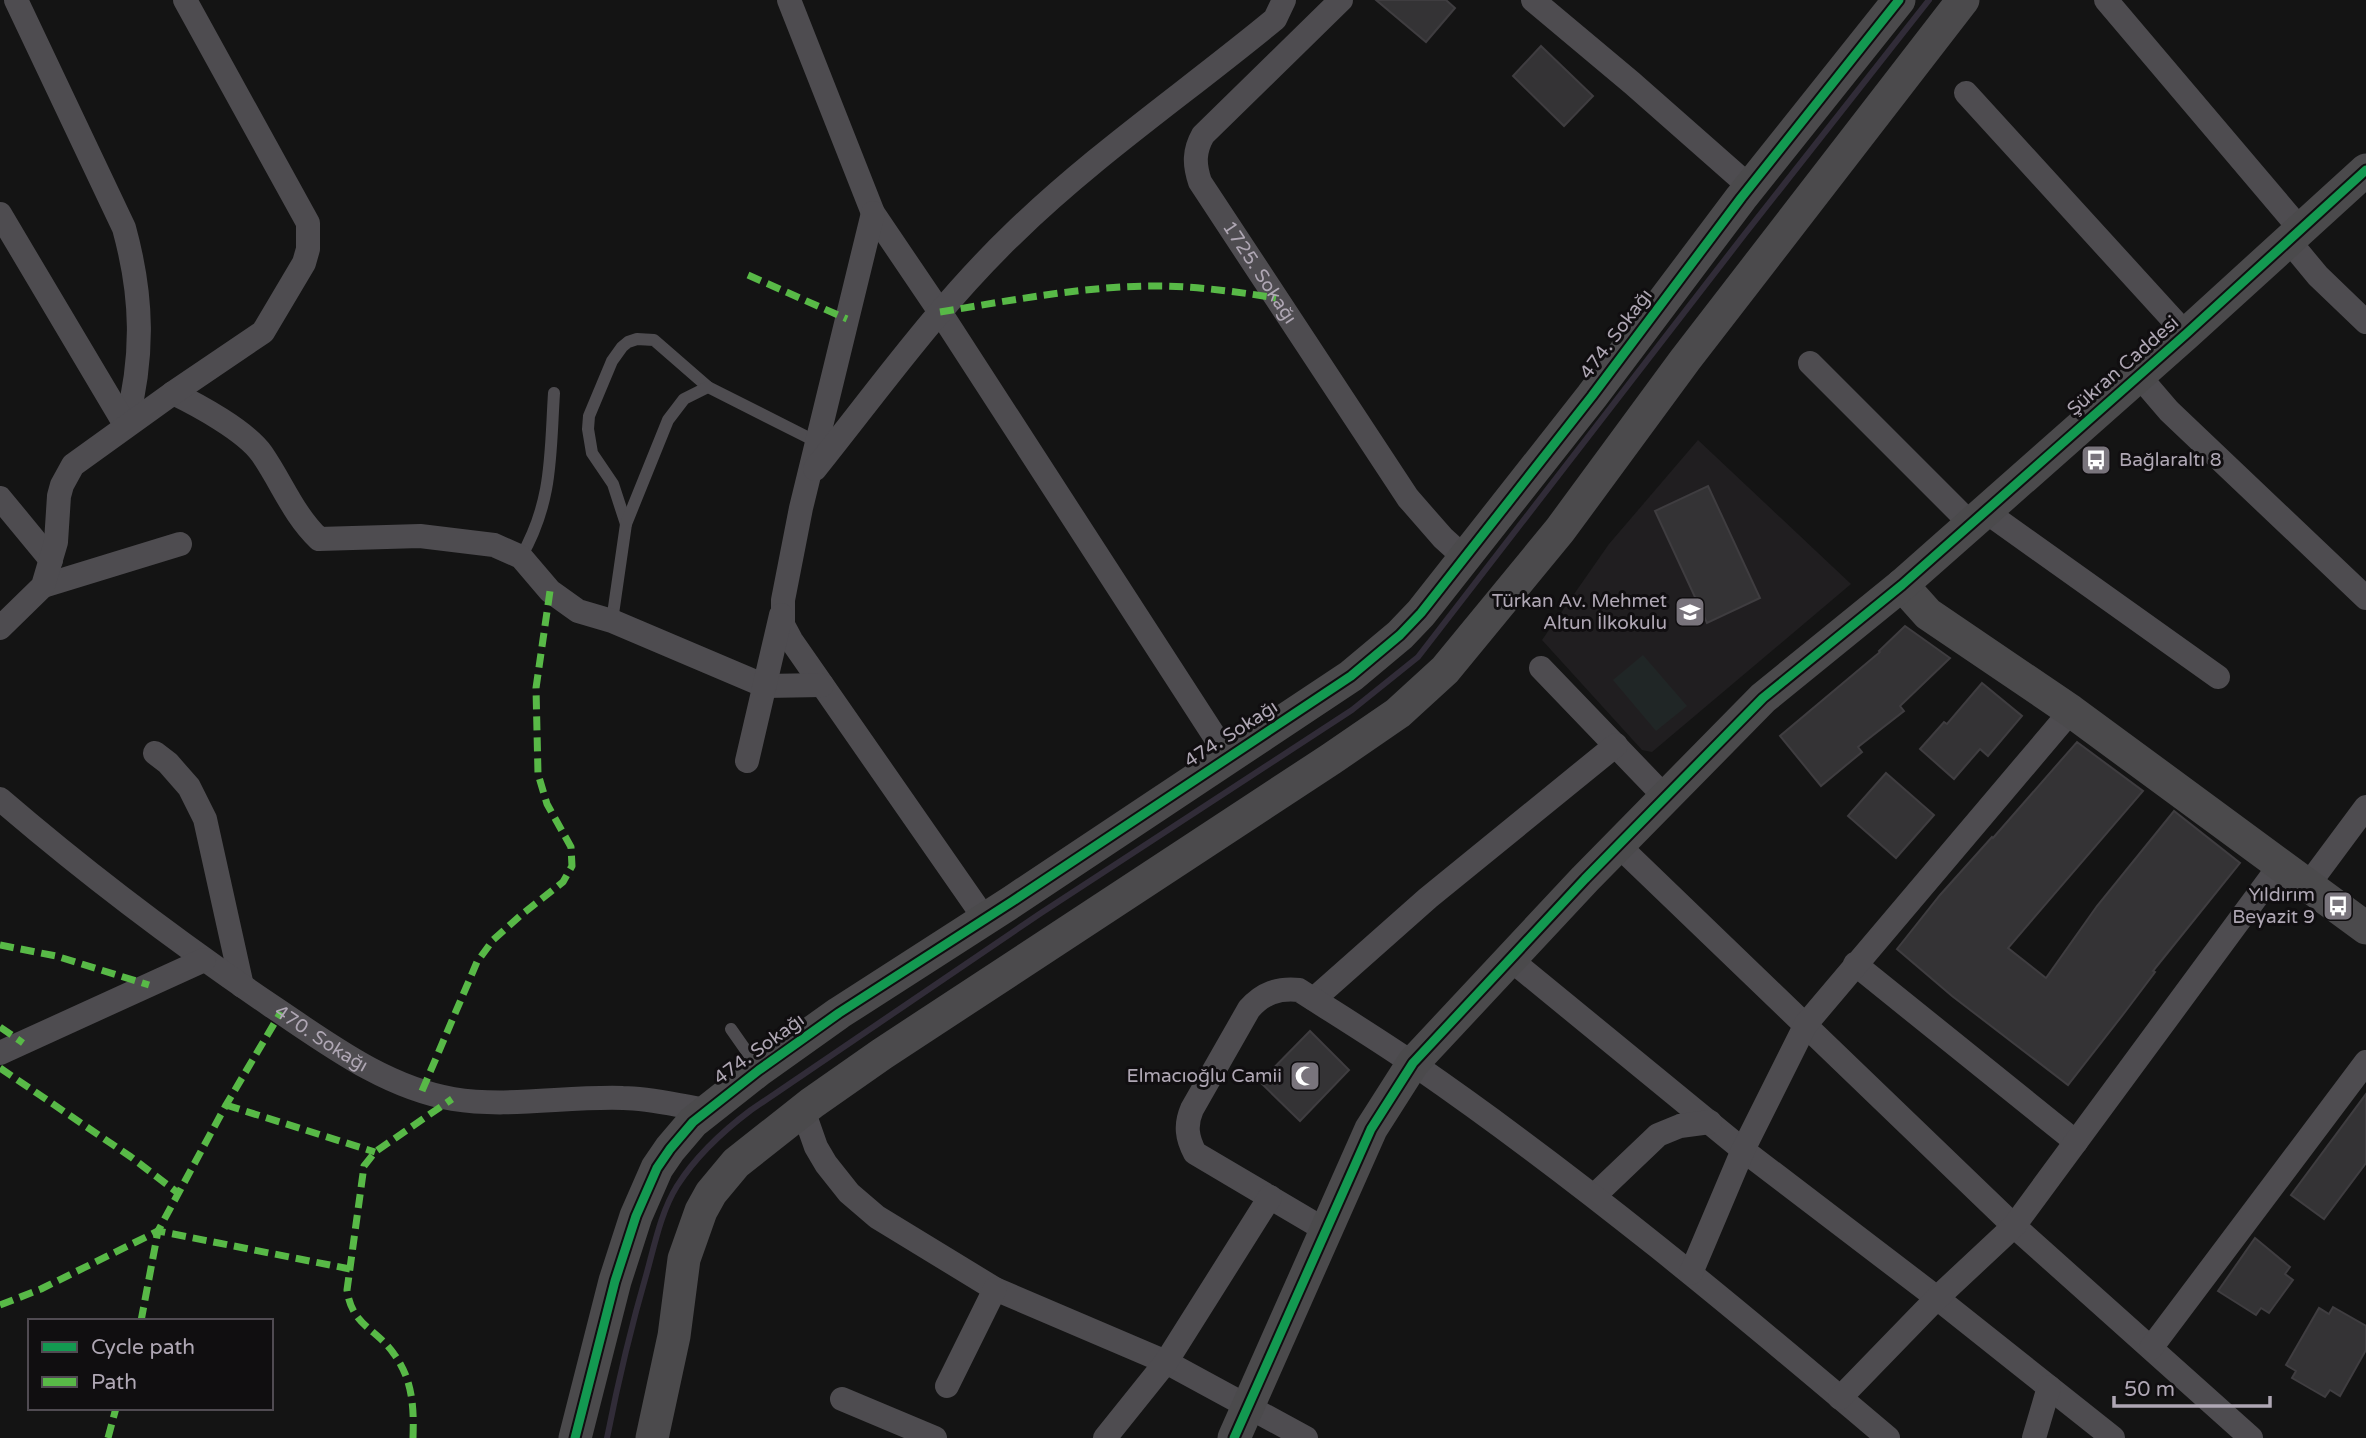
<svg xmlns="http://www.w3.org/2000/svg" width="2366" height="1438" font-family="'Varela Round',sans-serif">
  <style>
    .built { fill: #201e20 }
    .green { fill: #202626 }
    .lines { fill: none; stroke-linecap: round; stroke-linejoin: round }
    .stream { stroke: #312c38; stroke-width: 6 }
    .building { fill: #343335; stroke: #3f3d40; stroke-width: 2 }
    .lane { stroke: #4e4c50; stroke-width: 12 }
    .street { stroke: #4e4c50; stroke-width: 24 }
    .secondary { stroke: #4b4a4c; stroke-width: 33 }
    .quiet { stroke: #58b947; stroke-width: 7; stroke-dasharray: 14 7; stroke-linecap: butt }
    .cycleway-casing { stroke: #100e10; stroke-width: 13 }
    .cycleway { stroke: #139951; stroke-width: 9 }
    .labels { text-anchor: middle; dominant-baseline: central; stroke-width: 6; stroke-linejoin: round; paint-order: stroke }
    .street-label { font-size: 19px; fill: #afa7b4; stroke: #100e10 }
    .poi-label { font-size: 19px; fill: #afa7b4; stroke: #100e10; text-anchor: end }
  </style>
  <rect width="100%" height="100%" fill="#141414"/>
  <!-- built -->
  <path class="built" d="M1698,440L1851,584L1652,752L1642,750L1542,640L1609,544Z"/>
  <!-- green -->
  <path class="green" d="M1643,655L1687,706L1656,731L1613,680Z"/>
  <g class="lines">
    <!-- stream -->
    <path class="stream" d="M607,1438C618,1382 631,1327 647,1272C655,1243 661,1212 677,1186C696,1156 723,1131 751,1110L1041,913L1352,710L1418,657L1744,235L1929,0"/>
  </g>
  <!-- building -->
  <g class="building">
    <path d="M1376,0H1446L1455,8L1426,42Z"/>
    <path d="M1541,46L1593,96L1564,126L1513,76Z"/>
    <path d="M1708,486L1760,598L1707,623L1655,511Z"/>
    <path d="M1905,626L1950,658L1900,706L1904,711L1858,747L1862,752L1821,786L1780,736L1880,652L1879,651Z"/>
    <path d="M1982,683L2022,716L1988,756L1980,749L1954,779L1920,749L1944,722L1947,724Z"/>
    <path d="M2077,742L2143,791L2008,948L2046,978L2097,906L2174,811L2240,863L2153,971L2155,972L2125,1012L2068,1085L1952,996L1897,949L1940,895L1992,837L1993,838Z"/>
    <path d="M1886,773L1934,815L1896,858L1848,816Z"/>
    <path d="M1310,1031L1349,1070L1300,1121L1260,1082Z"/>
    <path d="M2366,1094V1163L2324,1219L2291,1195Z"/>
    <path d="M2255,1238L2290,1267L2285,1274L2293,1280L2269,1313L2261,1308L2256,1315L2218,1291Z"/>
    <path d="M2333,1307L2366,1326V1350L2340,1396L2330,1390L2325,1397L2292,1378L2296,1371L2286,1365L2319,1308L2329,1314Z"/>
  </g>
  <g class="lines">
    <!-- lane -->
    <g class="lane">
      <path d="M626,524L613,484L592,453L588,429L589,416L612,361L622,347L628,342L637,339L654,340L708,387L817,442"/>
      <path d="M521,557C553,501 550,455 554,393"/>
      <path d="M612,621L626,524L668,420L684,399L708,387"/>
      <path d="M731,1029L759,1069"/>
    </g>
    <!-- street -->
    <g class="street">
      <path d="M16,0L124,228C143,297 144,356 126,426"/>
      <path d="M789,0L873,213L940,312L1228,757"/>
      <path id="s1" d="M1341,0L1203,135C1194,151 1194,164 1200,182L1408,498L1443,538L1465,558"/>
      <path d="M1533,0L1632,83L1750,187"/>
      <path d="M2106,0L2301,230"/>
      <path d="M1966,93L2186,334"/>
      <path d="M873,213L801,508L783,600V625L791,640L985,919"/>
      <path d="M0,214L126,426"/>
      <path d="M2289,241L2318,276L2366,322"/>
      <path d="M1810,363L1971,524"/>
      <path d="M2139,376L2169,411L2366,598"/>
      <path d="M173,393C198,405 246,431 262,454C282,483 293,514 319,539L420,536L494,545L521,557L550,591L578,611L612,621L765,686L822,685"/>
      <path d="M815,469C879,389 939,305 1013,234C1094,155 1188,91 1275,19L1284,0"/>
      <path d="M0,498L51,560"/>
      <path d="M1985,511L2218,677"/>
      <path d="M43,586L180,544"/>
      <path d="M0,628L43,586L56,542L59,496L62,485L73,465L173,393L263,332L304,263L308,249V223L185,0"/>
      <path d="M1541,668L1665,797"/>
      <path d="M155,753L168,763L189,787L205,819L242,986"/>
      <path d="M747,761L781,615"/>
      <path id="s2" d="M0,799C86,873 176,941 270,1005C327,1043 384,1087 453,1099C508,1108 567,1096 623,1098C650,1098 679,1106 707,1110"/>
      <path d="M1618,845L2014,1226L2251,1438"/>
      <path d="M2308,885L2366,807"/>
      <path d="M1510,959L1743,1150L1937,1298L2113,1438"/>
      <path d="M1855,964L2076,1142"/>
      <path d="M1314,999L1428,898L1616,745"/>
      <path d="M0,1053L204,960"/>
      <path d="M803,1110L816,1147L826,1164L849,1193L877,1217L995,1289L1166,1362L1306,1438"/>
      <path d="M1594,1196L1658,1135L1680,1126L1710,1122"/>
      <path d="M1327,1231L1195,1153C1187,1138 1185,1125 1192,1109L1249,1009C1263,993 1278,988 1299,990C1338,1015 1377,1039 1415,1065C1580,1179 1735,1308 1888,1438"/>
      <path d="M1691,1273L1743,1150L1806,1024L2071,711"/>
      <path d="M2151,1348L2366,1062"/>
      <path d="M947,1386L995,1289"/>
      <path d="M1840,1398L1937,1298L2014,1226L2280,865"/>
      <path d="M842,1399L935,1438"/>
      <path d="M1105,1438L1166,1362L1270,1197"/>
      <path d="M2034,1438L2049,1387"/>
    </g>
    <!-- secondary -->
    <g class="secondary">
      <path d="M1902,585L1928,614L2071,711L2366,928"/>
      <path d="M575,1438L615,1281L636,1216L657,1168L670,1149L693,1122L759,1070L839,1013L1013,901L1351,676L1400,635L1421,613L1592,396L1741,198L1899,0"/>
      <path d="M652,1438L674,1336L684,1259L701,1211L711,1193L736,1163L812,1103L882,1054L1331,759L1398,713L1445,670L1560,530L1685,360L1963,0"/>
      <path d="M1234,1438L1371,1129L1413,1063L1585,879L1763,698L1902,585L2186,334L2366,170"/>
    </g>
    <!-- quiet -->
    <g class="quiet">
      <path d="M748,275L847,319"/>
      <path d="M940,312C1014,300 1089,285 1164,286C1202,287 1239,292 1276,298"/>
      <path d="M0,945L56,956L149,985"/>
      <path d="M0,1027L23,1043"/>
      <path d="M0,1068L131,1157L178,1193"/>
      <path d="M422,1091L477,962L493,940L521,915L563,882L572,866L571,847L547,804L538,774L536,688L550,591"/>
      <path d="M226,1105L375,1152"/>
      <path d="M0,1305L41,1289L158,1231L350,1269"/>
      <path d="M141,1321L158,1231L226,1105L281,1012"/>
      <path d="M108,1438L116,1408"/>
      <path d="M413,1438C414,1408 413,1380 394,1354C376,1328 352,1326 347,1290L364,1166L375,1152L452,1099"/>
    </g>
    <!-- cycleway casing -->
    <g class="cycleway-casing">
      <g id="cycleway">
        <path d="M575,1438L615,1281L636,1216L657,1168L670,1149L693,1122L759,1070L839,1013L1013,901L1351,676L1400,635L1421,613L1592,396L1741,198L1899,0"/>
        <path d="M1234,1438L1371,1129L1413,1063L1585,879L1763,698L1902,585L2186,334L2366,170"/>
      </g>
    </g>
    <!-- cycleway -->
    <use href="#cycleway" class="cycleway"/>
  </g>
  <!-- icons -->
  <defs>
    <g id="bus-square" transform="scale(1.575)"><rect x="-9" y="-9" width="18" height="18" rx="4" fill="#79747c" stroke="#100e10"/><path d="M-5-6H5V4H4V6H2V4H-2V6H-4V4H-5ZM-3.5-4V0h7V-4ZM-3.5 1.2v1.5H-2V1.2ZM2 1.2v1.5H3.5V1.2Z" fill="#fff"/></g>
    <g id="school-square" transform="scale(1.575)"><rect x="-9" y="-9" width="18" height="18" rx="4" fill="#79747c" stroke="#100e10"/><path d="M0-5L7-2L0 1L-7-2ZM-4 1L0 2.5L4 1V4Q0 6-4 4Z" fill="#fff"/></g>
    <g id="mosque-square" transform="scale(1.575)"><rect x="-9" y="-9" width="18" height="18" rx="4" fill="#79747c" stroke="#100e10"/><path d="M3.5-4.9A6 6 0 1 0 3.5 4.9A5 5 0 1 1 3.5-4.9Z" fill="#fff"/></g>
  </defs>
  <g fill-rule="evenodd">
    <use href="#bus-square" x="2096" y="460"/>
    <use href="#school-square" x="1690" y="612"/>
    <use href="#bus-square" x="2338" y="906"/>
    <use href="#mosque-square" x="1305" y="1076"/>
  </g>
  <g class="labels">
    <!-- street labels -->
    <g class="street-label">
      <text stroke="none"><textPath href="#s1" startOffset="350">1725. Sokağı</textPath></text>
      <text transform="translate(1616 334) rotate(-53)">474. Sokağı</text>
      <text transform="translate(2123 366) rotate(-41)">Şükran Caddesi</text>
      <text transform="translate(1231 734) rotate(-33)">474. Sokağı</text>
      <text stroke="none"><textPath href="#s2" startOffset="401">470. Sokağı</textPath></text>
      <text transform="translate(759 1049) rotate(-36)">474. Sokağı</text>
    </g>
    <!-- poi labels -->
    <g class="poi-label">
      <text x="2119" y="460" text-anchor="start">Bağlaraltı 8</text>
      <text x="1667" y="601">Türkan Av. Mehmet<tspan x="1667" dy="22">Altun İlkokulu</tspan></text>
      <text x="2315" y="895">Yıldırım<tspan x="2315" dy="22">Beyazit 9</tspan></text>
      <text x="1282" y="1076">Elmacıoğlu Camii</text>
    </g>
  </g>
  <!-- legend -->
  <rect x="28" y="1319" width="245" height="91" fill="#100e10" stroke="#504b52" stroke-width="2"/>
  <rect x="42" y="1342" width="35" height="10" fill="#139951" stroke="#504b52" stroke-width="2"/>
  <text x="91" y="1354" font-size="21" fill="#afa7b4">Cycle path</text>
  <rect x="42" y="1377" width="35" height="10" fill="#58b947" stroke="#504b52" stroke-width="2"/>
  <text x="91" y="1389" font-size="21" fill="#afa7b4">Path</text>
  <!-- scale -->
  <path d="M2114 1396v10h156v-10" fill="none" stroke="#afa7b4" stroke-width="3.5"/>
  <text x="2124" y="1396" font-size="21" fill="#afa7b4" stroke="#100e10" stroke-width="5" paint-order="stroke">50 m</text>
</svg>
